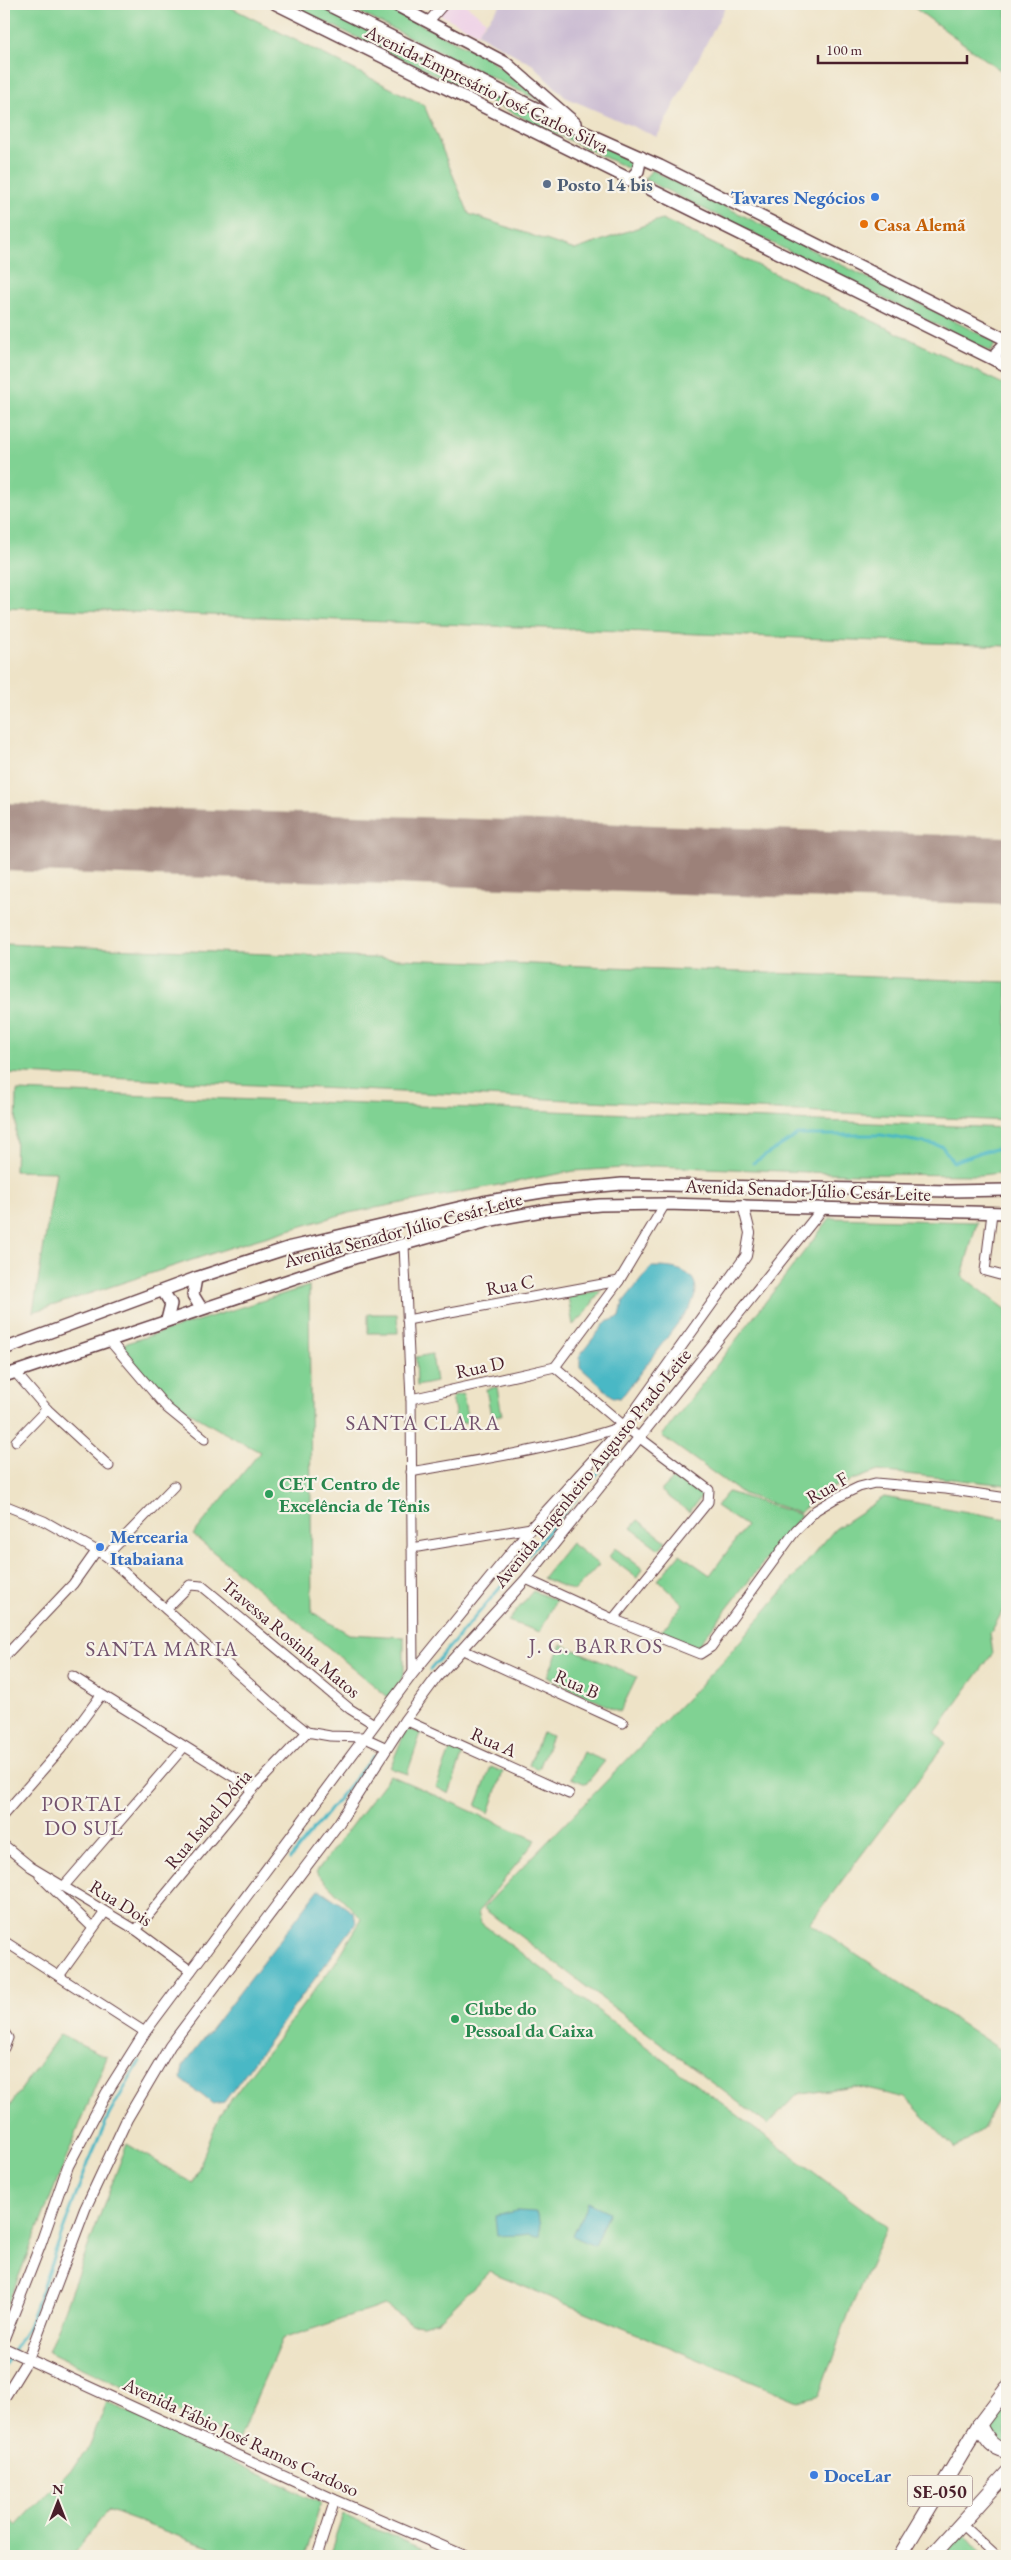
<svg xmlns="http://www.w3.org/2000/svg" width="1011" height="2560" font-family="'EB Garamond',serif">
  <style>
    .built { fill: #eed0e7 }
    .industrial { fill: #ccbed3 }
    .green { fill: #80d293; stroke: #65785f }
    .water { fill: #4ab8c5; stroke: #4a6c78 }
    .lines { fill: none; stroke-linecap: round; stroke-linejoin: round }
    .stream { stroke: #4ab8c5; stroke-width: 3 }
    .runway { stroke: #9c8179; stroke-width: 68 }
    .minor-casing { stroke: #633c42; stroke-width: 11 }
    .tertiary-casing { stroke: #633c42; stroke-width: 12 }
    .secondary-casing { stroke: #633c42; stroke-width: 14 }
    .primary-casing { stroke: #633c42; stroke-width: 16 }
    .minor { stroke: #fff; stroke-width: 9 }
    .tertiary { stroke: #fff; stroke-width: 10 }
    .secondary { stroke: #fff; stroke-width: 11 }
    .primary { stroke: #fff; stroke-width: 14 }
    .service-dot { fill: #5c6f8a; stroke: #f7f3e8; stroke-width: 2 }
    .shop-dot { fill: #3f7fe0; stroke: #f7f3e8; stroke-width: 2 }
    .food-dot { fill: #e8710a; stroke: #f7f3e8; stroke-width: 2 }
    .leisure-dot { fill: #2e9e5b; stroke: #f7f3e8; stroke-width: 2 }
    .labels { text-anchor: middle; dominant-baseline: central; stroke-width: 4.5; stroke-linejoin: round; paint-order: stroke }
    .shield { fill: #f7f3e8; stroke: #7e5f64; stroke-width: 1 }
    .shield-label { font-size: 18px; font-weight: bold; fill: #4a1f2b }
    .street-label { font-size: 19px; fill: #4a1f2b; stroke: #f7f3e8 }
    .service-label { font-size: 19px; font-weight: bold; fill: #4e5e75; stroke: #f7f3e8; text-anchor: start }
    .shop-label { font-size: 19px; font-weight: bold; fill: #366cbe; stroke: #f7f3e8; text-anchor: start }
    .food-label { font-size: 19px; font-weight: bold; fill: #c56008; stroke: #f7f3e8; text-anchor: start }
    .leisure-label { font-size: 19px; font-weight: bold; fill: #27864d; stroke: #f7f3e8; text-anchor: start }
    .quarter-label { font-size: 21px; letter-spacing: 1px; fill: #73526d; stroke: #f7f3e8 }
  </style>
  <rect width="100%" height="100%" fill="#f7f3e8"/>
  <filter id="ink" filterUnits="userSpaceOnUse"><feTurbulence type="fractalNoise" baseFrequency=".02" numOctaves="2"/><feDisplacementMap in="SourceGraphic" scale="10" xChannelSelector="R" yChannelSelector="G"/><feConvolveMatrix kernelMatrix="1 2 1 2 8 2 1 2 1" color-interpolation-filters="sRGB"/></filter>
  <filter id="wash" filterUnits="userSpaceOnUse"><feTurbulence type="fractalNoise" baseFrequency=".0096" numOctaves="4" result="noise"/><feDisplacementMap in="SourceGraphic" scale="20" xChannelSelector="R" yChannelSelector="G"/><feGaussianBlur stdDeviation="1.12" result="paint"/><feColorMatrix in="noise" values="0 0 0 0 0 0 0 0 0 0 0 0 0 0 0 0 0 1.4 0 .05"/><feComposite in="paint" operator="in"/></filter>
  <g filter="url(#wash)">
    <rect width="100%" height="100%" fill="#eee3c7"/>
    <!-- built -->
    <path class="built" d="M448,4H465L486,21L477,33L439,14Z"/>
    <!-- industrial -->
    <path class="industrial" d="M501,4H727L657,137L565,97L533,65L477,33Z"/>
    <!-- green -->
    <g class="green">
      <path d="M4,4H224L424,105L469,214L575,250L662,219L1007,386V646L4,607Z"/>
      <path d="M288,4H316L635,162L631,170Z"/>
      <path d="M342,4H380L488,58L550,106Z"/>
      <path d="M909,4H1007V75Z"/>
      <path d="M652,170L996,342L991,352L644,179Z"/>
      <path d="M4,944L1007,982V1121L4,1073Z"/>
      <path d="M17,1091L1007,1128V1172L982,1175L858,1174L655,1166L574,1171L343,1214L238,1245L33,1312L56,1172L15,1171Z"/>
      <path d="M830,1218L977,1222L962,1276L1007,1310V1485L878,1471L826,1490L799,1513L743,1494L662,1436Z"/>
      <path d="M309,1286L312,1612L349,1634L404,1637V1676L388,1697L193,1535L260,1452C209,1425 151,1395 120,1345Z"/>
      <path d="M601,1290L584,1315L573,1325L568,1297Z"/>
      <path d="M368,1314H397L398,1333H368Z"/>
      <path d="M432,1354L436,1382L417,1386L416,1357Z"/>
      <path d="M497,1387L502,1415L491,1416L486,1389Z"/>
      <path d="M463,1394L468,1422L457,1424L452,1396Z"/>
      <path d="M679,1472L705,1492L689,1512L661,1491Z"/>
      <path d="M728,1492L801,1515L696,1648L661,1632L683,1604L658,1580L680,1554L710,1575L746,1526L716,1506Z"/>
      <path d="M884,1497L1007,1519V1603L990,1634L993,1653L935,1733L946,1743L810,1923L1007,2054V2083L982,2129L955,2149L906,2098L854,2086L796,2095L768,2125L483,1908L725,1659L835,1529Z"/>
      <path d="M638,1520L666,1541L659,1549L631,1528Z"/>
      <path d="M571,1543L599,1565L574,1591L543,1578Z"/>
      <path d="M615,1548L643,1569L637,1578L609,1557Z"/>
      <path d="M533,1591L556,1600L540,1632L508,1621Z"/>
      <path d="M561,1644L637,1677L620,1712L547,1677Z"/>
      <path d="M406,1729L421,1733L407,1774L390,1768Z"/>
      <path d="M542,1733L552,1736L539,1769L529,1765Z"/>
      <path d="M451,1748L463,1753L449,1794L436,1787Z"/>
      <path d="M583,1752L605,1761L586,1784L571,1778Z"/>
      <path d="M491,1767L503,1772L489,1813L476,1806Z"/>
      <path d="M390,1775L536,1840L478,1912L481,1923L887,2227L850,2310L819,2395L798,2401L489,2272L438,2321L423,2325L412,2324L385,2305L282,2339L238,2440L48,2352L127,2144L193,2183L220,2114L335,1963L362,1919L316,1872Z"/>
      <path d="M60,2034L107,2057L4,2313V2114Z"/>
      <path d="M107,2402L321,2503L305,2556H233L107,2510L72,2556H4V2513L16,2526L87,2452Z"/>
      <path d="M1007,2403V2444H1003L992,2438V2424Z"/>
      <path d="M343,2515L440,2556H329Z"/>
      <path d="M962,2532L984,2556H939Z"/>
    </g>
    <!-- water -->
    <g class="water">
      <path d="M651,1267C667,1267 695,1267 696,1290C696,1295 692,1301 691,1306L624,1394L620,1398L613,1397L580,1367V1355L606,1322L620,1317L623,1302Z"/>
      <path d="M319,1889L354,1913L356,1923L224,2102L213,2104L181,2079L183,2066Z"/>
      <path d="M588,2202L609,2212L594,2246L573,2236Z"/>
      <path d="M517,2211L535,2212L538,2214L541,2236C537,2237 533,2234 529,2234C518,2236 508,2235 497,2236L495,2216Z"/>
    </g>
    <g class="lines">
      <!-- stream -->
      <g class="stream">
        <path d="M753,1163L798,1135H881L942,1146L953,1162L985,1151L1007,1147"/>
        <path d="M430,1670L619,1448"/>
        <path d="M290,1859L373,1756"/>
        <path d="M4,2366L27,2329L86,2168L109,2115L140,2061"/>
      </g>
      <!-- runway -->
      <path class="runway" d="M4,837L1007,871"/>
    </g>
  </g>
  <g filter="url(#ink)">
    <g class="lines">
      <!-- minor casing -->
      <g class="minor-casing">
        <g id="minor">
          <path d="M429,21L444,4"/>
          <path d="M992,1213L985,1271L1007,1277"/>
          <path d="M404,1245L411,1399L413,1673"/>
          <path d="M407,1320L619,1281"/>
          <path d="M109,1340L167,1408L205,1439"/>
          <path d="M555,1367L624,1426L709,1490L708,1502L613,1619"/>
          <path d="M555,1367L619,1281L665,1204"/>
          <path d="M15,1372L47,1409L109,1466"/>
          <path d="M411,1399L555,1367"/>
          <path d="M16,1441L47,1409"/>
          <path d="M411,1472C483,1459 555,1449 624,1426"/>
          <path d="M4,1505L44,1521L106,1556L270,1702L307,1732L330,1736L363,1737L387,1748"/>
          <path d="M412,1548L531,1528"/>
          <path d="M106,1556L174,1486"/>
          <path d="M526,1579L613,1619L700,1654L711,1647L796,1530L816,1510L836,1498L859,1487L875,1483L946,1489L1007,1498"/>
          <path d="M166,1609L190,1585L202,1586L350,1709L374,1724"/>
          <path d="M463,1650L623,1723"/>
          <path d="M4,1657L73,1584L97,1550"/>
          <path d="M72,1676L253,1789"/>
          <path d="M405,1720L569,1794"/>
          <path d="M4,1814L61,1749L101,1695"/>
          <path d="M4,1845L31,1867L136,1930L191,1971"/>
          <path d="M40,1876L93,1928"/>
          <path d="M64,1886L184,1747"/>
          <path d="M136,1930L253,1789L307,1732"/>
          <path d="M4,1941L145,2032"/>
          <path d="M59,1976L105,1912"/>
          <path d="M4,2032L8,2038L4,2048"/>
          <path d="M962,2525L996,2556"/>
          <path d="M317,2556L335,2500"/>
        </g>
      </g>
      <!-- tertiary casing -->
      <g class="tertiary-casing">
        <g id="tertiary">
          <path d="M4,2338L40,2246L68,2166L106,2094L145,2032L413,1673L531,1528L624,1426L746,1256L750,1233L743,1205"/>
          <path d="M4,2348L335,2500L465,2556"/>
          <path d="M4,2398L28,2359L85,2209L127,2119L170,2046L339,1823L405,1720L436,1678L526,1579L823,1208"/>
        </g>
      </g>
      <!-- secondary casing -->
      <g class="secondary-casing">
        <g id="secondary">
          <path d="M276,4L1007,366"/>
          <path d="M326,4L586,133L660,166L1007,340"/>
          <path d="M394,4L506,63L575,123"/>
          <path d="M629,180L638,171L641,157"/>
          <path d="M995,360L997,352L1007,342"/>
          <path d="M196,1278L193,1295L201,1308"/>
          <path d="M163,1291L171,1304L167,1320"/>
          <path d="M4,1349L196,1278L291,1247L483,1202L548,1191L622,1184L949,1191L1007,1190"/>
          <path d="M4,1376L354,1258L492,1220L548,1210L600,1205L665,1204L1007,1213"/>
        </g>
      </g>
      <!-- primary casing -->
      <g class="primary-casing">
        <g id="primary">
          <path d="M979,2425C987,2439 991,2448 1007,2451"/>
          <path d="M900,2556L979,2425L1007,2388"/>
          <path d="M932,2556L1007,2473"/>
        </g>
      </g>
      <!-- minor -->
      <use href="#minor" class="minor"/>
      <!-- tertiary -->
      <use href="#tertiary" class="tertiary"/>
      <!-- secondary -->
      <use href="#secondary" class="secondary"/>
      <!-- primary -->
      <use href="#primary" class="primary"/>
    </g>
  </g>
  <!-- markers -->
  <circle class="service-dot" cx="547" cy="184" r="5"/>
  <g class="shop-dot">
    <circle cx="875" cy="197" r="5"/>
    <circle cx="100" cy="1547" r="5"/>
    <circle cx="814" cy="2475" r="5"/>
  </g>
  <circle class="food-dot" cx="864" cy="224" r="5"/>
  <g class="leisure-dot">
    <circle cx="269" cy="1494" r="5"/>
    <circle cx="455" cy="2019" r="5"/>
  </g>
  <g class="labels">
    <!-- shield labels -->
    <rect class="shield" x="907.5" y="2475.5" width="65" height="31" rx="4"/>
    <g class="shield-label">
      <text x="940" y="2491">SE-050</text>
    </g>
    <!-- street labels -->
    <g class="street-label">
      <text transform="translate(487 89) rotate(26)">Avenida Empresário José Carlos Silva</text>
      <text transform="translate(808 1190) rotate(2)">Avenida Senador Júlio Cesár Leite</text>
      <text transform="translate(403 1230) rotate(-15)">Avenida Senador Júlio Cesár Leite</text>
      <text transform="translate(510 1285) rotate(-10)">Rua C</text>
      <text transform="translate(480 1367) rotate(-12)">Rua D</text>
      <text transform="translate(592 1468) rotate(-51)">Avenida Engenheiro Augusto Prado Leite</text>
      <text transform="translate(827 1488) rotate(-30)">Rua F</text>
      <text transform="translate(291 1638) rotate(40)">Travessa Rosinha Matos</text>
      <text transform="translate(577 1684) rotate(24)">Rua B</text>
      <text transform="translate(494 1742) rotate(24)">Rua A</text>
      <text transform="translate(208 1819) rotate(-50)">Rua Isabel Dória</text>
      <text transform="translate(121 1903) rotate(32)">Rua Dois</text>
      <text transform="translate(241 2437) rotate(25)">Avenida Fábio José Ramos Cardoso</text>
    </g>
    <!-- service labels -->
    <g class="service-label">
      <text x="557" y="184">Posto 14 bis</text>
    </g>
    <!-- shop labels -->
    <g class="shop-label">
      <text x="865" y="197" text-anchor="end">Tavares Negócios</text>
      <text x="110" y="1536">Mercearia<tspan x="110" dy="22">Itabaiana</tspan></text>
      <text x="824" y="2475">DoceLar</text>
    </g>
    <!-- food labels -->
    <g class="food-label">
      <text x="874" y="224">Casa Alemã</text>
    </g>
    <!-- leisure labels -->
    <g class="leisure-label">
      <text x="279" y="1483">CET Centro de<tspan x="279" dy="22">Excelência de Tênis</tspan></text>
      <text x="465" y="2008">Clube do<tspan x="465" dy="22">Pessoal da Caixa</tspan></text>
    </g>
    <!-- quarter labels -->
    <g class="quarter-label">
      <text x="423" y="1422">SANTA CLARA</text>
      <text x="596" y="1645">J. C. BARROS</text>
      <text x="162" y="1648">SANTA MARIA</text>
      <text x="84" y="1803">PORTAL<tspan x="84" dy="24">DO SUL</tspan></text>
    </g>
  </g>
  <!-- margin -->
  <rect width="1011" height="2560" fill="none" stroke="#f7f3e8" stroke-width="20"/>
  <!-- north arrow -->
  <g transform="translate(58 2502)" stroke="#f7f3e8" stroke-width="4" paint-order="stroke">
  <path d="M0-4L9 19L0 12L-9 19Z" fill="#4a1f2b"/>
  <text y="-8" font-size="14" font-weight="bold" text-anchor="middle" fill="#4a1f2b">N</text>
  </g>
  <!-- scale -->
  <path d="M818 55v8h149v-8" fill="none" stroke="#4a1f2b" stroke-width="2.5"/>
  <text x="826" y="55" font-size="15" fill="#4a1f2b" stroke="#f7f3e8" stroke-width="4" paint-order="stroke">100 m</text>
</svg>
